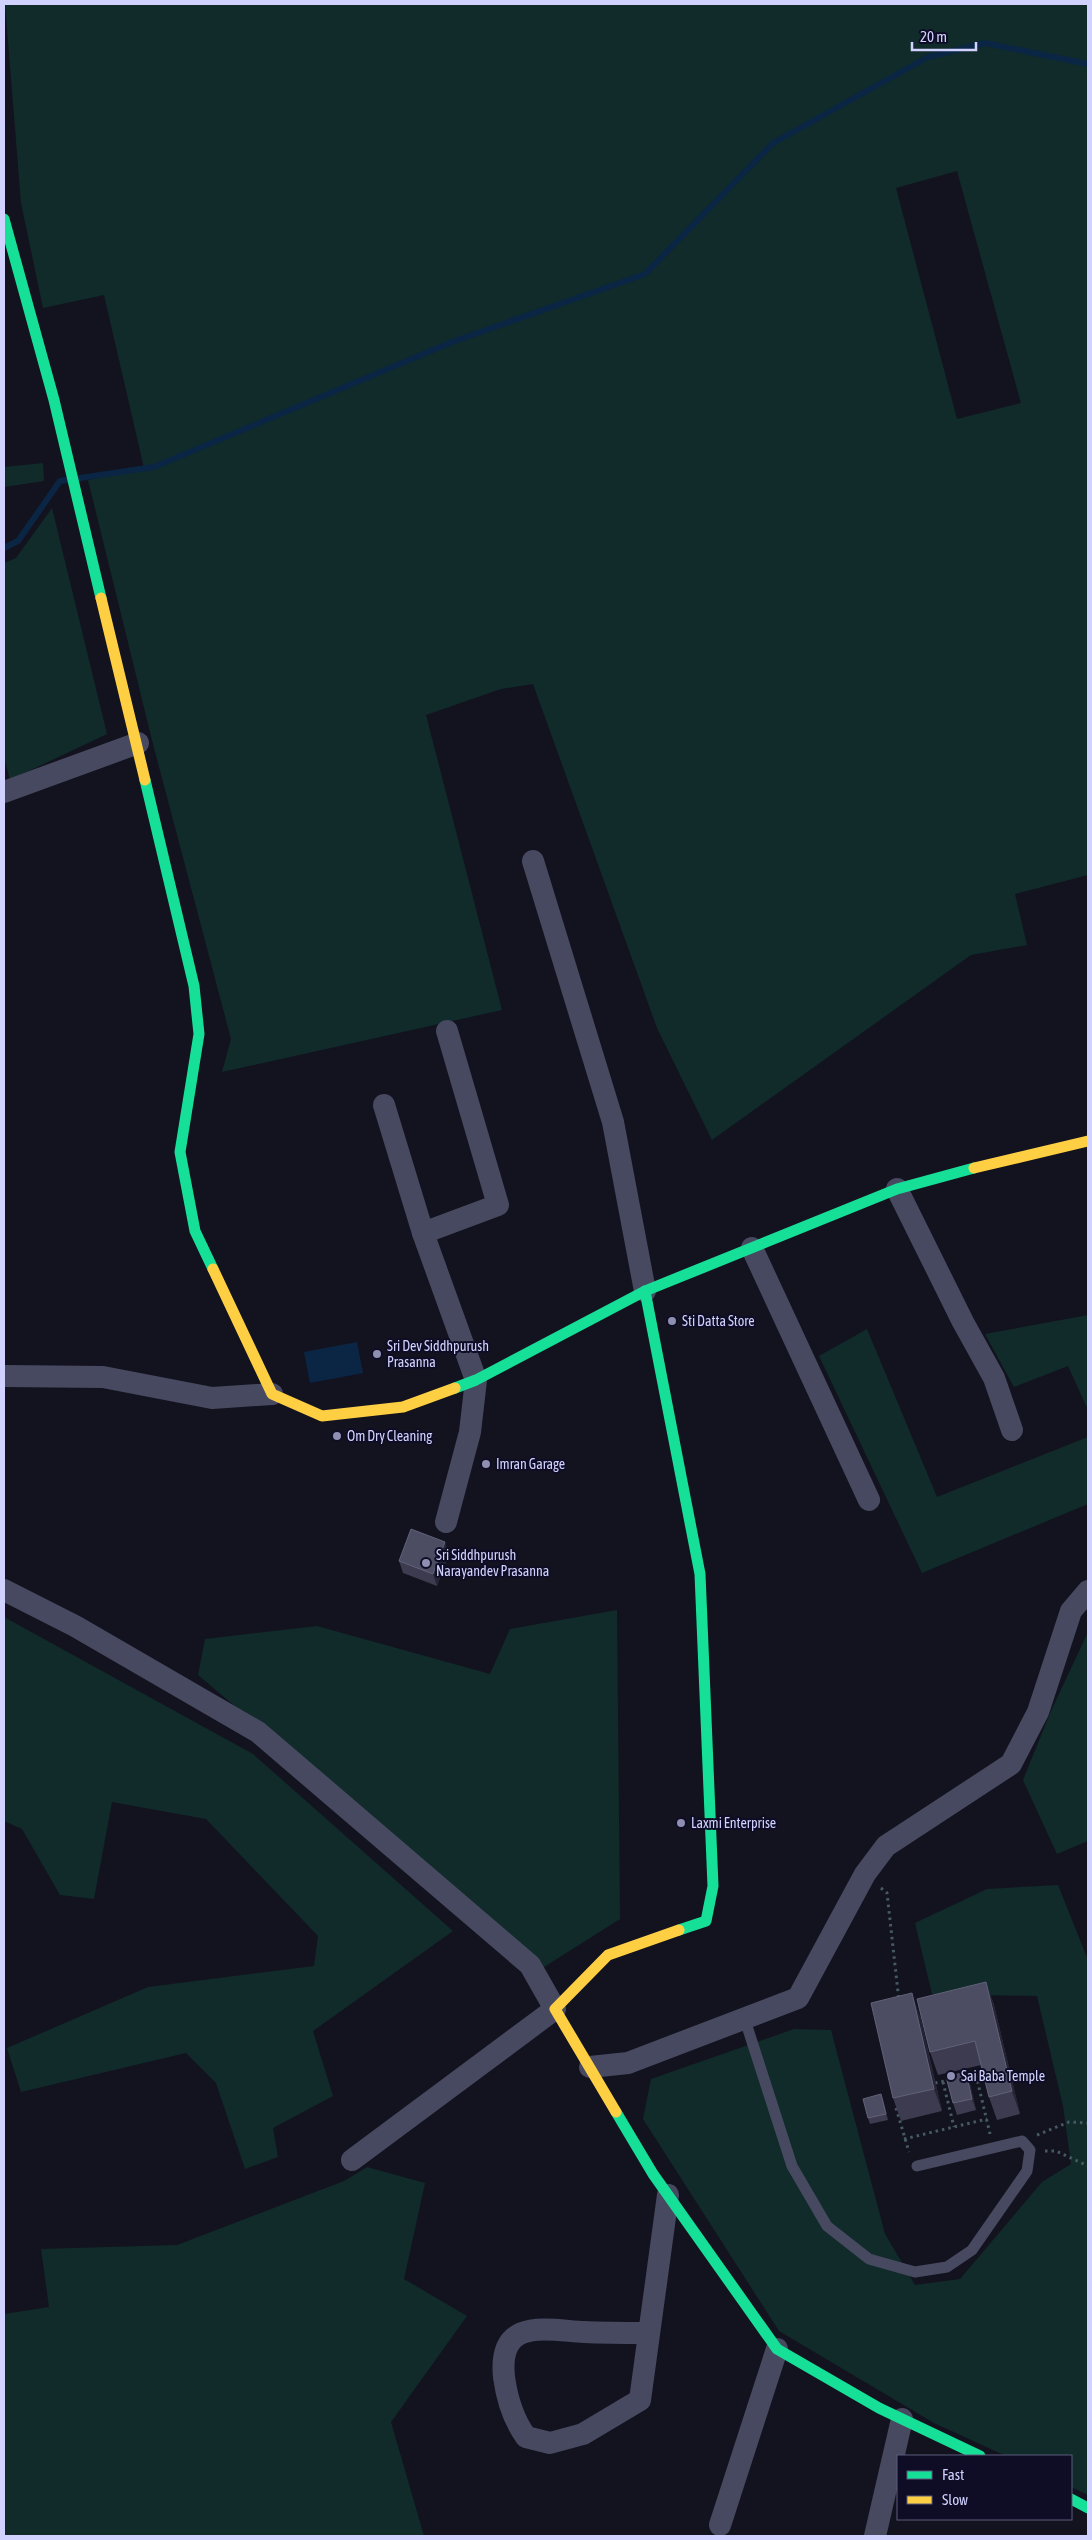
<svg xmlns="http://www.w3.org/2000/svg" width="1092" height="2540" font-family="'Asap Condensed',sans-serif">
  <style>
    .green { fill: #102b29; fill-rule: evenodd }
    .water { fill: #0a2644 }
    .lines { fill: none; stroke-linecap: round; stroke-linejoin: round }
    .stream { stroke: #0a2644; stroke-width: 6 }
    .path { stroke: #465a65; stroke-width: 3; stroke-dasharray: 2.5 4; stroke-linecap: butt }
    .lane { stroke: #474960; stroke-width: 11 }
    .street { stroke: #474960; stroke-width: 22 }
    .fast { stroke: #16e098; stroke-width: 11 }
    .slow { stroke: #ffcf43; stroke-width: 11 }
    .wall { fill: #3c3b4f }
    .shaded-wall { fill: #252434 }
    .building { fill: #4c4c62; stroke: #61617b }
    .poi-dot { fill: #8e8fb1; stroke: #0e0d25; stroke-width: 2 }
    .labels { text-anchor: middle; dominant-baseline: central; stroke-width: 4; stroke-linejoin: round; paint-order: stroke }
    .poi-label { font-size: 14px; fill: #d1d2ff; stroke: #0e0d25; text-anchor: start }
  </style>
  <rect width="100%" height="100%" fill="#13131f"/>
  <!-- green -->
  <g class="green">
    <path d="M5,4H1088V875L1015,894L1027,945L971,955L712,1140L657,1028L533,684L501,689L426,715L502,1010L222,1072L231,1039L153,744L88,480L144,468L104,295L43,308L21,203ZM957,171L1021,403L957,419L896,188Z"/>
    <path d="M43,463L44,481L4,487V467Z"/>
    <path d="M52,508L107,734L10,780L4,757V563L16,558Z"/>
    <path d="M1088,1315V1410L1068,1366L1014,1387L985,1334Z"/>
    <path d="M867,1329L937,1497L1088,1437V1504L922,1573L819,1356Z"/>
    <path d="M617,1610L620,1919L544,1967L198,1675L205,1639L317,1626L490,1674L510,1629Z"/>
    <path d="M4,1617L253,1754L453,1931L313,2031L333,2096L273,2128L278,2157L245,2169L216,2083L186,2053L21,2092L7,2048L148,1987L314,1966L318,1936L206,1819L112,1802L94,1899L60,1895L22,1829L4,1821Z"/>
    <path d="M1088,1632V1841L1057,1854L1023,1780L1051,1711Z"/>
    <path d="M1058,1885L1088,1960V2495L1071,2487V2456H1006L934,2423L779,2331L643,2119L651,2079L794,2029L831,2030L885,2234L915,2285L960,2279L1042,2182L1071,2164L1063,2106L1037,1996L932,1994L915,1923L987,1889Z"/>
    <path d="M367,2167L425,2183L404,2279L467,2316L391,2422L424,2536H4V2314L49,2307L41,2249L177,2245L344,2181Z"/>
  </g>
  <!-- water -->
  <path class="water" d="M357,1342L363,1373L310,1383L304,1352Z"/>
  <g class="lines">
    <!-- stream -->
    <g class="stream">
      <path d="M80,478L154,467L452,342L645,274L773,143L928,57L985,43L1088,64"/>
      <path d="M4,548L18,541L60,481L67,480"/>
    </g>
    <!-- path -->
    <g class="path">
      <path d="M881,1888L887,1893L899,2001"/>
      <path d="M963,2077L976,2075L990,2134"/>
      <path d="M943,2082L954,2127"/>
      <path d="M935,2083L950,2080"/>
      <path d="M896,2108L909,2152"/>
      <path d="M1037,2135L1069,2122L1088,2123"/>
      <path d="M904,2139L987,2119"/>
      <path d="M1045,2151H1056L1088,2166"/>
    </g>
    <!-- lane -->
    <path class="lane" d="M745,2020L792,2166L827,2226L869,2259L915,2272L947,2267L972,2250L1027,2171L1030,2150L1022,2141L917,2166"/>
    <!-- street -->
    <g class="street">
      <path d="M4,792L138,743"/>
      <path d="M533,861L613,1122L645,1291"/>
      <path d="M384,1105L423,1233L476,1380L470,1432L446,1522"/>
      <path d="M897,1189L963,1322L994,1378L1012,1430"/>
      <path d="M423,1233L498,1205L447,1031"/>
      <path d="M752,1248L869,1500"/>
      <path d="M4,1376L103,1377L212,1398L272,1394"/>
      <path d="M4,1590L75,1626L258,1732L530,1965L555,2009L352,2160"/>
      <path d="M590,2067L628,2063L798,1998L865,1874L886,1846L1011,1764L1038,1712L1071,1611L1088,1591"/>
      <path d="M649,2333C628,2333 606,2333 584,2332C546,2330 498,2317 504,2377C507,2399 513,2419 526,2437L550,2443L583,2434L640,2400L668,2195"/>
      <path d="M720,2525L777,2349"/>
      <path d="M875,2536L902,2419"/>
    </g>
    <!-- fast -->
    <g class="fast">
      <path d="M4,219L54,400L101,598"/>
      <path d="M145,780L194,986L199,1034L180,1152L195,1231L213,1269"/>
      <path d="M645,1291L700,1574L713,1886L706,1921L679,1930"/>
      <path d="M455,1388L476,1380L645,1291L897,1189L974,1168"/>
      <path d="M616,2112L653,2174L777,2349L879,2408L980,2456"/>
      <path d="M1071,2499L1088,2508"/>
    </g>
    <!-- slow -->
    <g class="slow">
      <path d="M101,598L145,780"/>
      <path d="M974,1168L1088,1141"/>
      <path d="M213,1269L272,1394L322,1416L403,1407L455,1388"/>
      <path d="M616,2112L555,2009L608,1955L679,1930"/>
    </g>
  </g>
  <!-- wall -->
  <g class="wall">
    <path d="M449,1553L437,1586L403,1573L399,1561Z"/>
    <path d="M986,1982L994,2005L1020,2114L997,2120L989,2097L981,2065L938,2075L930,2052Z"/>
    <path d="M920,2016L942,2111L901,2121L893,2098Z"/>
    <path d="M970,2084L976,2110L957,2115L953,2103Z"/>
    <path d="M883,2100L888,2120L870,2124L868,2118Z"/>
  </g>
  <!-- shaded-wall -->
  <g class="shaded-wall">
    <path d="M445,1542L449,1553L437,1586L433,1574Z"/>
    <path d="M986,1982L994,2005L1020,2114L1012,2091Z"/>
    <path d="M912,1993L920,2016L942,2111L934,2089Z"/>
    <path d="M966,2072L970,2084L976,2110L972,2099Z"/>
    <path d="M881,2094L883,2100L888,2120L886,2114Z"/>
  </g>
  <!-- building -->
  <g class="building">
    <path d="M411,1529L445,1542L433,1574L399,1561Z"/>
    <path d="M986,1982L1012,2091L989,2097L975,2041L930,2052L917,1999Z"/>
    <path d="M912,1993L934,2089L893,2098L871,2003Z"/>
    <path d="M966,2072L972,2099L953,2103L946,2077Z"/>
    <path d="M881,2094L886,2114L868,2118L863,2099Z"/>
  </g>
  <!-- markers -->
  <g class="poi-dot">
    <circle cx="672" cy="1321" r="5"/>
    <circle cx="377" cy="1354" r="5"/>
    <circle cx="337" cy="1436" r="5"/>
    <circle cx="486" cy="1464" r="5"/>
    <circle cx="426" cy="1563" r="5"/>
    <circle cx="681" cy="1823" r="5"/>
    <circle cx="951" cy="2076" r="5"/>
  </g>
  <g class="labels">
    <!-- poi labels -->
    <g class="poi-label">
      <text x="682" y="1321">Sti Datta Store</text>
      <text x="387" y="1346">Sri Dev Siddhpurush<tspan x="387" dy="16">Prasanna</tspan></text>
      <text x="347" y="1436">Om Dry Cleaning</text>
      <text x="496" y="1464">Imran Garage</text>
      <text x="436" y="1555">Sri Siddhpurush<tspan x="436" dy="16">Narayandev Prasanna</tspan></text>
      <text x="691" y="1823">Laxmi Enterprise</text>
      <text x="961" y="2076">Sai Baba Temple</text>
    </g>
  </g>
  <!-- border -->
  <rect width="1092" height="2540" fill="none" stroke="#d1d2ff" stroke-width="10"/>
  <!-- legend -->
  <rect x="897" y="2455" width="175" height="65" fill="#0e0d25" stroke="#5c5c7c"/>
  <rect x="907" y="2471" width="25" height="8" fill="#16e098" stroke="#5c5c7c"/>
  <text x="942" y="2480" font-size="15" fill="#d1d2ff">Fast</text>
  <rect x="907" y="2496" width="25" height="8" fill="#ffcf43" stroke="#5c5c7c"/>
  <text x="942" y="2505" font-size="15" fill="#d1d2ff">Slow</text>
  <!-- scale -->
  <path d="M912 42v8h64v-8" fill="none" stroke="#d1d2ff" stroke-width="2.5"/>
  <text x="920" y="42" font-size="15" fill="#d1d2ff" stroke="#0e0d25" stroke-width="4" paint-order="stroke">20 m</text>
</svg>
